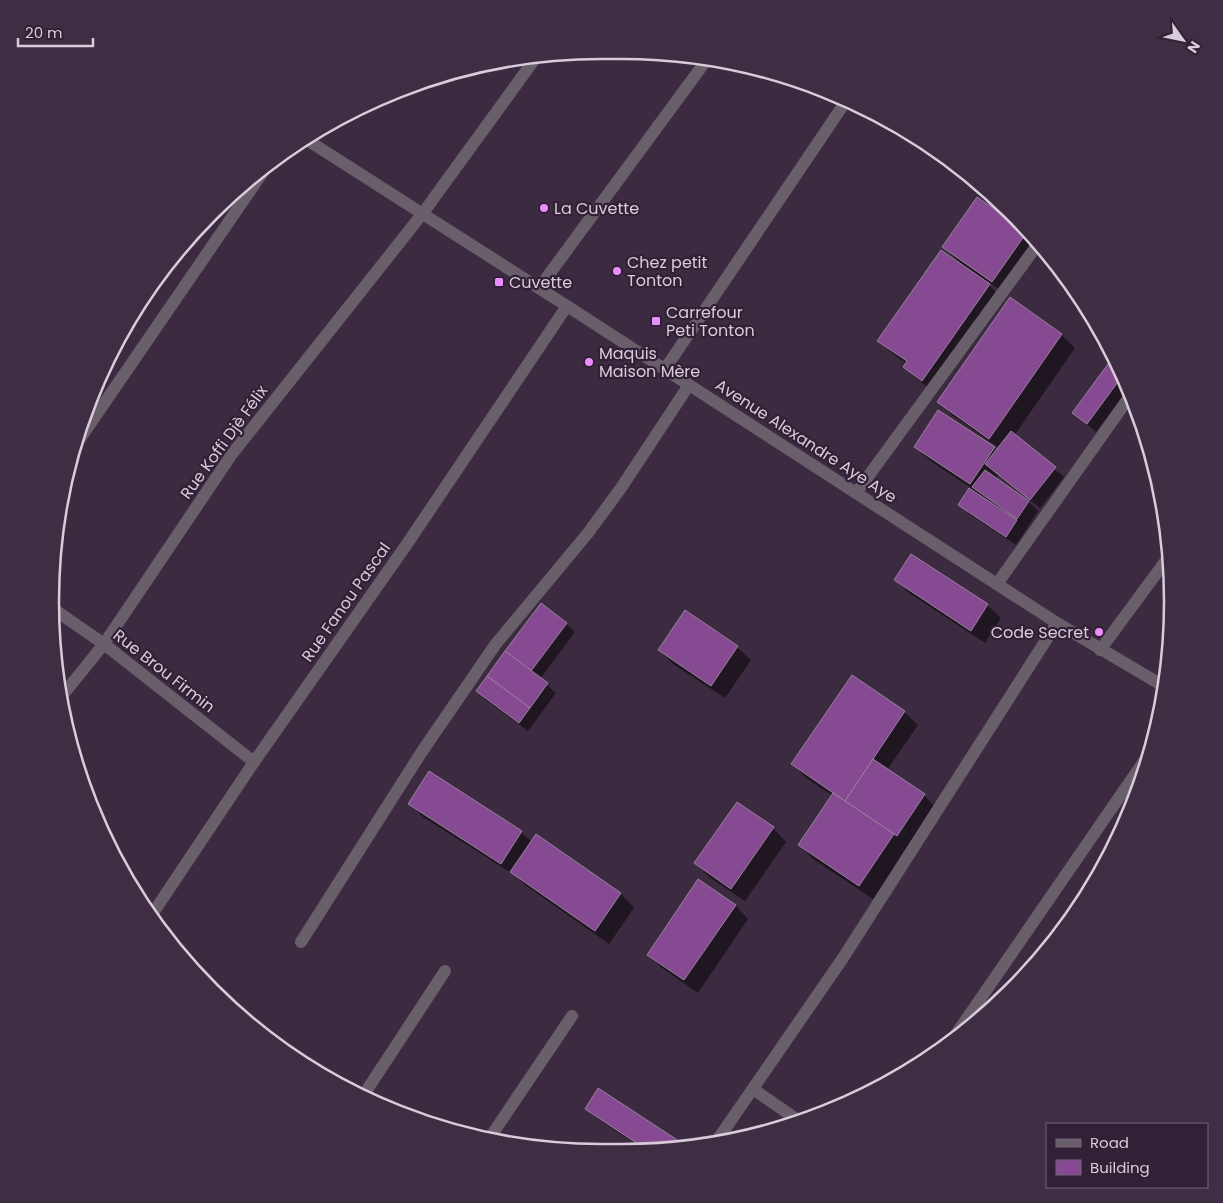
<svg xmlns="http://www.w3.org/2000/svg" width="1223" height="1203" font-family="Poppins,sans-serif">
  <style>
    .shadow { fill: #0007 }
    .building { fill: #854a91; stroke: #99829d }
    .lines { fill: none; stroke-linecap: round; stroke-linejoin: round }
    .minor { stroke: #695f6b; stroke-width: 12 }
    .tertiary { stroke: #695f6b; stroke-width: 12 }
    .poi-dot { fill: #ea8dfd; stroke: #322036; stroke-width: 2 }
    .labels { text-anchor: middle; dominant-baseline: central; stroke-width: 4.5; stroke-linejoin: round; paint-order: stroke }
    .poi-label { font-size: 16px; fill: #d8ccdb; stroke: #322036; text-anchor: start }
    .street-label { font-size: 16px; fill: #d8ccdb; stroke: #322036 }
    .rim { fill: none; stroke: #d8ccdb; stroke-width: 2.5 }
  </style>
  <rect width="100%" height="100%" fill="#3c2a40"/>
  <!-- shadow -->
  <g class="shadow">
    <path d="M1027,232L1040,246L1006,294L987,281L986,282L1003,299L936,393L918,380L904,367L907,364L893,354L879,341L959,262L944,247Z"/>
    <path d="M1010,299L1062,335L1075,348L1014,436L1064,477L1040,508L998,475L996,479L1029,502L1038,511L1016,545L969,514L960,505L971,488L929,460L915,447L994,448L997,451L999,448L952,415L939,402Z"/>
    <path d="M1122,376L1128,389L1096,432L1074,413Z"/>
    <path d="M912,555L987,605L1001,618L985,643L909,593L895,580Z"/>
    <path d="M566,624L575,632L540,679L556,693L528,731L486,700L478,691Z"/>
    <path d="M737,647L751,660L725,698L673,664L659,650Z"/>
    <path d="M904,712L918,725L887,770L924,795L937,809L908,847L873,899L813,859L800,845L833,796L806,778L793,764Z"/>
    <path d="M429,773L521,832L532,842L536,836L621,894L634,908L609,944L525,885L516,876L423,817L410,804Z"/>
    <path d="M773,828L786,842L745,901L709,877L696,863Z"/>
    <path d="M735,905L748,919L698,993L662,968L648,954Z"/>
    <path d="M586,1108L686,1147L657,1152H648L595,1117Z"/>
  </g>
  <!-- building -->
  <g class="building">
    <path d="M977,197L1027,232L992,282L942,247Z"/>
    <path d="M941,250L990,284L922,381L903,367L907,361L877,341Z"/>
    <path d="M1010,297L1062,334L989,439L937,402Z"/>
    <path d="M1108,364L1123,375L1087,424L1072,413Z"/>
    <path d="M938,410L995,447L970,484L914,447Z"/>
    <path d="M1011,431L1056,467L1030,500L985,464Z"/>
    <path d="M985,470L1029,501L1017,519L972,487Z"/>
    <path d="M969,488L1017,520L1006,537L958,505Z"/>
    <path d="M911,554L988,604L971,631L894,580Z"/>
    <path d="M541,603L567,623L531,671L505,651Z"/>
    <path d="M685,610L738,646L711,686L658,650Z"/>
    <path d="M505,651L548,683L530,708L487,676Z"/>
    <path d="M852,675L905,711L845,801L791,764Z"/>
    <path d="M487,676L530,708L519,723L476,691Z"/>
    <path d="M873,759L925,794L897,836L845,801Z"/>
    <path d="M429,771L522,831L501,864L408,804Z"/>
    <path d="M833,793L894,834L859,886L798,845Z"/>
    <path d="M737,802L774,827L731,889L694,863Z"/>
    <path d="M536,834L621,893L595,931L510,872Z"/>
    <path d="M698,879L736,905L684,980L647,955Z"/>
    <path d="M598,1088L688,1147L650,1152L585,1109Z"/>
    <path d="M774,1122L782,1127L765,1134Z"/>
  </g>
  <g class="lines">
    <!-- minor -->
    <g class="minor">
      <path d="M539,288L708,58"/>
      <path d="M665,369L846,101"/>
      <path d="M79,440L267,166"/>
      <path d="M856,493L1038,244"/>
      <path d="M997,584L1130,396"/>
      <path d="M52,608L104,644L254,762"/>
      <path d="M1100,650L1170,555"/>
      <path d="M61,697L104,644L232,454L423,213L537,56"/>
      <path d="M151,916L254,762L407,544L567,306"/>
      <path d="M301,942L421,753L495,645L588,533L621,488L689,385"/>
      <path d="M950,1043L1149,754"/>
      <path d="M753,1089L799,1121"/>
      <path d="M363,1096L445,971"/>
      <path d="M489,1139L572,1016"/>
      <path d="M716,1142L843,958L1057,623"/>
    </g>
    <!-- tertiary -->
    <path class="tertiary" d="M304,138L567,306L1057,623L1165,687"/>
  </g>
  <!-- markers -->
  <g class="poi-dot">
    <circle cx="544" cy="208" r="5"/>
    <circle cx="617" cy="271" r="5"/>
    <rect x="494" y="277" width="10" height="10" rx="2.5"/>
    <rect x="651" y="316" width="10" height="10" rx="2.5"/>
    <circle cx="589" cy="362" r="5"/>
    <circle cx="1099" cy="632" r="5"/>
  </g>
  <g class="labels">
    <!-- poi labels -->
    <g class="poi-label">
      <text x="554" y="208">La Cuvette</text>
      <text x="627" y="262">Chez petit<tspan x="627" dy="18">Tonton</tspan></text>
      <text x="509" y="282">Cuvette</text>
      <text x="666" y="312">Carrefour<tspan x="666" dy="18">Peti Tonton</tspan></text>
      <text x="599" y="353">Maquis<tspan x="599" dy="18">Maison Mère</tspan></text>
      <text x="1089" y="632" text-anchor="end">Code Secret</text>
    </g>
    <!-- street labels -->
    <g class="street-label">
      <text transform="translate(806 441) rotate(33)">Avenue Alexandre Aye Aye</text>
      <text transform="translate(224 442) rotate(-54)">Rue Koffi Djè Félix</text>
      <text transform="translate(346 602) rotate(-55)">Rue Fanou Pascal</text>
      <text transform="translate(164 671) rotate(38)">Rue Brou Firmin</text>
    </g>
  </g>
  <!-- crop -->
  <path d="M0 0H1223V1203H0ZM601 59H622A542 542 0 0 1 1164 601V602A542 542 0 0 1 622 1144H601A542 542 0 0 1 59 602V601A542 542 0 0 1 601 59Z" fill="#3f2e43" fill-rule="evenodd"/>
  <path class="rim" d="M601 59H622A542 542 0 0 1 1164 601V602A542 542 0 0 1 622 1144H601A542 542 0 0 1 59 602V601A542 542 0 0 1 601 59Z"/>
  <!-- legend -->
  <rect x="1046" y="1123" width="162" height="65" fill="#322036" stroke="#746578"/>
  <rect x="1056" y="1139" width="25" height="8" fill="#695f6b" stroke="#746578"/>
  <text x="1090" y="1148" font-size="15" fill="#d8ccdb">Road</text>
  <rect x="1056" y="1160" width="25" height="15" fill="#854a91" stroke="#746578"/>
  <text x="1090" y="1173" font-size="15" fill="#d8ccdb">Building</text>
  <!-- north arrow -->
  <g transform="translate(1183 40) rotate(123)" stroke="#322036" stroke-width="4" paint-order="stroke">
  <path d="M0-4L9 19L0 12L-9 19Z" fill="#d8ccdb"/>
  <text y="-8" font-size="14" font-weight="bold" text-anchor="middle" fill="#d8ccdb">N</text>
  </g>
  <!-- scale -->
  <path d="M18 38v8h75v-8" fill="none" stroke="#d8ccdb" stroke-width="2.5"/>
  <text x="25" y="38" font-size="15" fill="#d8ccdb" stroke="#322036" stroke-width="4" paint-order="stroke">20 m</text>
</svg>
